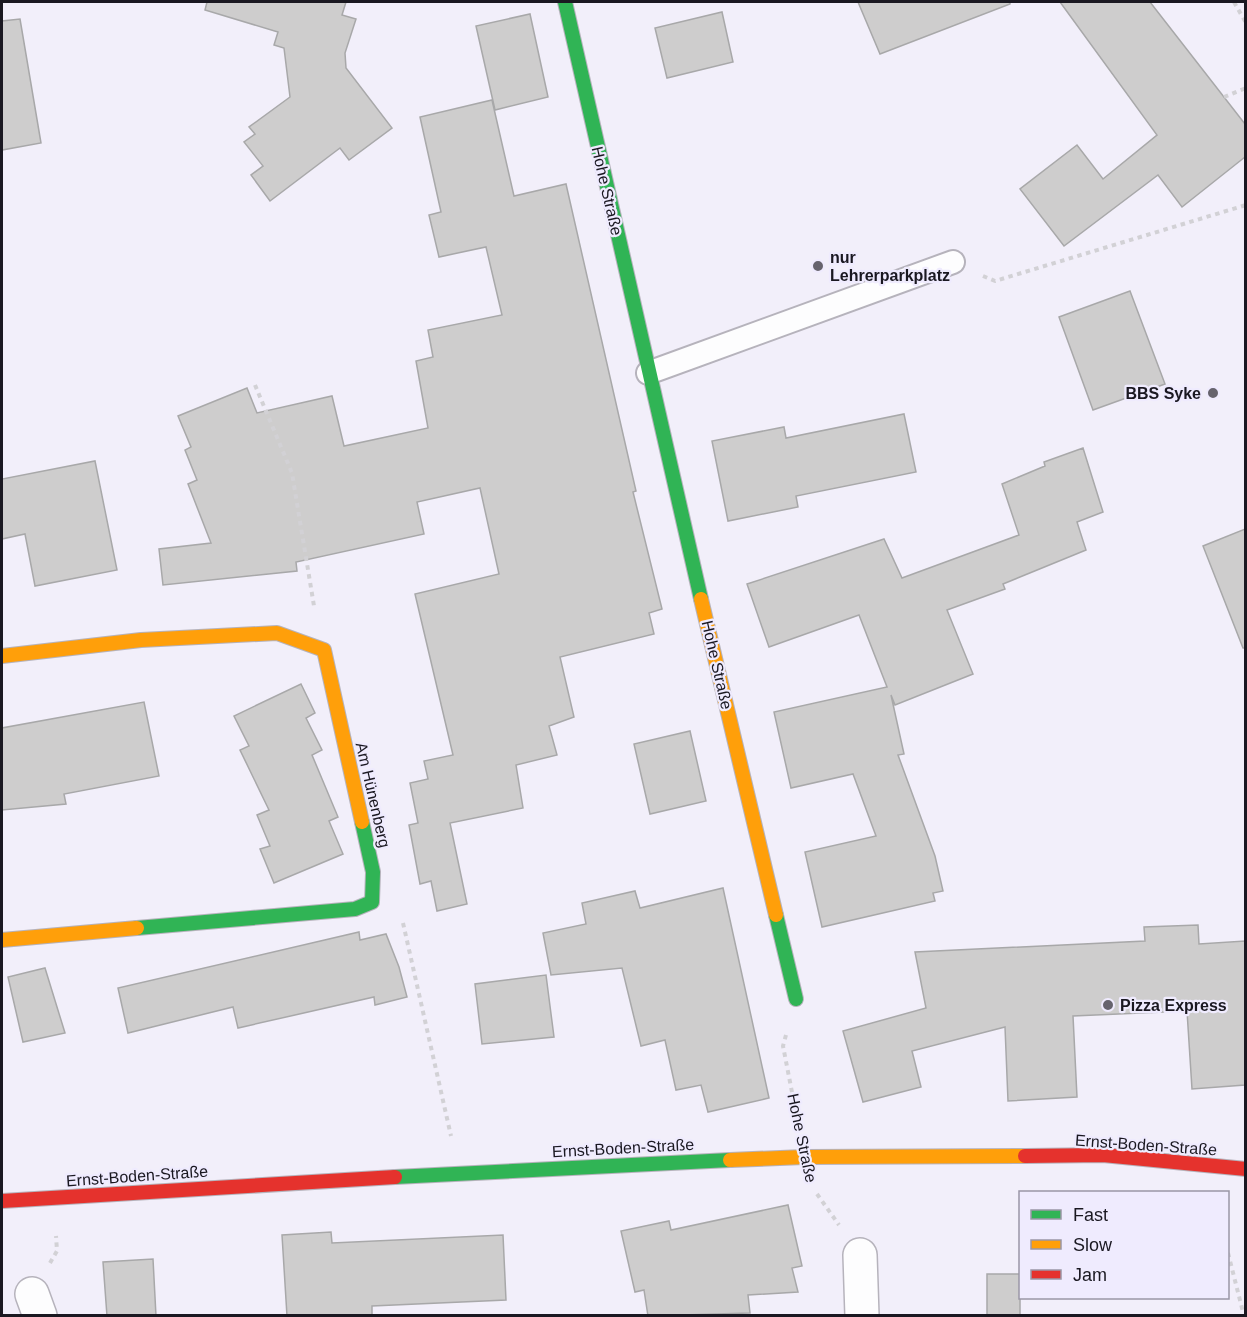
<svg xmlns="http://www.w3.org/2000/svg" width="1247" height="1317" font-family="Helvetica,sans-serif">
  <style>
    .building { fill: #cecdcd; stroke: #a8a8a9; stroke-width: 1.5 }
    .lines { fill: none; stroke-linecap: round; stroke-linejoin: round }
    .lane-casing { stroke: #b6b3bc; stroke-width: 26 }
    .street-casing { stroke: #b6b3bc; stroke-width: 36 }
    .fast-casing { stroke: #b6b3bc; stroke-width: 16 }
    .slow-casing { stroke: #b6b3bc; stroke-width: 16 }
    .jam-casing { stroke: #b6b3bc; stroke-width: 16 }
    .path { stroke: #d2d1d5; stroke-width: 4; stroke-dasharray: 4.5 4.5; stroke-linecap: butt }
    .lane { stroke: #fdfdfe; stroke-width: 22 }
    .street { stroke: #fdfdfe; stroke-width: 33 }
    .fast { stroke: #30b455; stroke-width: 14 }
    .slow { stroke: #ff9f0a; stroke-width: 14 }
    .jam { stroke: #e5322d; stroke-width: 14 }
    .poi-dot { fill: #66636d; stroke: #efebfe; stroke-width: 2 }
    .labels { text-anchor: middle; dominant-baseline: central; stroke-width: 4.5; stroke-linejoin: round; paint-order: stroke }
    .street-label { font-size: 16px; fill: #1a1821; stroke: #efebfe }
    .poi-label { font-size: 16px; font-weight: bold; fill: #1a1821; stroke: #efebfe; text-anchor: start }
  </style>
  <rect width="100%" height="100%" fill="#f2effa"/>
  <!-- building -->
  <g class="building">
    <path d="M207,2H346L342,15L356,19L345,53L346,68L392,128L349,160L340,148L270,201L251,175L263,166L244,142L255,134L249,127L290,97L284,48L274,45L278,32L205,10Z"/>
    <path d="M858,2H1010V4L880,54Z"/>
    <path d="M1060,2H1150L1245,124V157L1182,207L1158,175L1064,246L1020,189L1077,145L1103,179L1157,135Z"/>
    <path d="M722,12L733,62L667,78L655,28Z"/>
    <path d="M530,14L548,97L495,110L476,26Z"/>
    <path d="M20,19L41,143L2,150V21Z"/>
    <path d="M492,100L514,196L566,184L636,491L633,492L662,609L649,613L654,634L560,657L574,717L549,726L557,755L516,765L523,808L450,823L467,904L437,911L431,881L420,884L409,825L418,823L410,783L428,779L424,761L453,755L415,594L499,574L480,488L417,502L424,534L296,562L297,571L163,585L159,549L211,543L188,484L197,480L185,450L191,447L178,416L247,388L257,413L332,396L344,446L428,428L416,361L433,357L428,330L502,315L486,247L439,257L429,215L441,212L420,117Z"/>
    <path d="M1130,291L1165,384L1093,410L1059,317Z"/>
    <path d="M904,414L916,472L796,496L798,507L728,521L712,441L784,427L786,438Z"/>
    <path d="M1083,448L1103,512L1077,522L1086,550L1003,584L1005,589L947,610L973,674L895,705L891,695L904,754L898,755L935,856L943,891L933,893L935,901L822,927L805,852L876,836L853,774L791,788L774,712L887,687L859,615L769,647L747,584L884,539L902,578L1019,535L1002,484L1045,466L1044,462Z"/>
    <path d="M95,461L117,570L35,586L25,534L2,539V479Z"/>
    <path d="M1245,529V648H1243L1203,546Z"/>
    <path d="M301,684L315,713L306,718L322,750L312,755L338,817L329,821L343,854L274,883L260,849L270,846L257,815L269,810L240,750L249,746L234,716Z"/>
    <path d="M144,702L159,776L64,794L66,804L2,810V728Z"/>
    <path d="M690,731L706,801L650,814L634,744Z"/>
    <path d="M723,888L769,1098L708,1112L701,1085L676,1090L665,1040L641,1046L622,968L551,975L543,933L586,924L582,903L635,891L640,908Z"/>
    <path d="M1198,925L1199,944L1245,941V1085L1192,1089L1187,1011L1073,1016L1077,1097L1008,1101L1005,1027L912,1051L921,1087L863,1102L843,1031L926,1008L915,952L1145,941L1144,927Z"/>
    <path d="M359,932L360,940L386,934L399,967L407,997L375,1005L374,997L238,1028L233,1007L128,1033L118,988Z"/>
    <path d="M45,968L65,1033L23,1042L8,977Z"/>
    <path d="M546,975L554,1037L482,1044L475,984Z"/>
    <path d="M788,1205L802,1266L792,1268L798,1292L748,1295L750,1313L648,1316L644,1290L635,1292L621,1231L669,1221L671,1230Z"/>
    <path d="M331,1232L332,1243L503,1235L506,1300L372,1306V1316H287L282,1235Z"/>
    <path d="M153,1259L156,1316H107L103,1262Z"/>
    <rect x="987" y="1274" width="33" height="42"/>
  </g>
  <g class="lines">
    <!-- lane casing -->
    <g class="lane-casing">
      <path id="lane" d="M648,373L953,262"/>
    </g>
    <!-- street casing -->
    <g class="street-casing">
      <g id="street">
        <path d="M860,1255L862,1316"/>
        <path d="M32,1294L40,1316"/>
      </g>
    </g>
    <!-- fast casing -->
    <g class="fast-casing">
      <g id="fast">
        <path d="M565,2L701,599"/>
        <path d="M776,915L796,999"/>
        <path d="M137,928L355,909L372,902L373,872L362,822"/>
        <path d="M395,1177L730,1160"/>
      </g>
    </g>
    <!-- slow casing -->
    <g class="slow-casing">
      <g id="slow">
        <path d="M701,599L776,915"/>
        <path d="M2,656L141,640L277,633L324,650L362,822"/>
        <path d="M2,940L137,928"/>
        <path d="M730,1160L804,1157L1025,1156"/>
      </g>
    </g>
    <!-- jam casing -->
    <g class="jam-casing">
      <g id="jam">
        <path d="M1025,1156L1103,1155L1246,1169"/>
        <path d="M2,1201L395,1177"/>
      </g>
    </g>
    <!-- path -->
    <g class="path">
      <path d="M1234,2L1246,23"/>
      <path d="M1224,97L1246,88"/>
      <path d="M983,276L995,281L1246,205"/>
      <path d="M255,385L292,473L314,606"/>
      <path d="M403,923L451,1136"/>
      <path d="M786,1035L783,1046L797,1118"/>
      <path d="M817,1194L839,1225"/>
      <path d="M1228,1253L1244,1316"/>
      <path d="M50,1263L57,1251L56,1236"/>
    </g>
    <!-- lane -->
    <use href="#lane" class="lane"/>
    <!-- street -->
    <use href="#street" class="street"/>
    <!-- fast -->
    <use href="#fast" class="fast"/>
    <!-- slow -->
    <use href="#slow" class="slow"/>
    <!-- jam -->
    <use href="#jam" class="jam"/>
  </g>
  <!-- markers -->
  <g class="poi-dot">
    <circle cx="818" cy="266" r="6"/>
    <circle cx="1213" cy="393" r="6"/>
    <circle cx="1108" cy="1005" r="6"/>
  </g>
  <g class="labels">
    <!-- street labels -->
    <g class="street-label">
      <text transform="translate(607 191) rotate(77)">Hohe Straße</text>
      <text transform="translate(717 665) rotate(77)">Hohe Straße</text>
      <text transform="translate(373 795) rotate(77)">Am Hünenberg</text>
      <text transform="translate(802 1138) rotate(78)">Hohe Straße</text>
      <text transform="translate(1146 1145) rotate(4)">Ernst-Boden-Straße</text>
      <text transform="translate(623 1148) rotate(-3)">Ernst-Boden-Straße</text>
      <text transform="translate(137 1176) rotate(-4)">Ernst-Boden-Straße</text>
    </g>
    <!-- poi labels -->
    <g class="poi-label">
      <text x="830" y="257">nur<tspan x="830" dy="18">Lehrerparkplatz</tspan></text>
      <text x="1201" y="393" text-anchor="end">BBS Syke</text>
      <text x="1120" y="1005">Pizza Express</text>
    </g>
  </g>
  <!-- border -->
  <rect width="1247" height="1317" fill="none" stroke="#1a1821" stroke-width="6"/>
  <!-- legend -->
  <rect x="1019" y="1191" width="210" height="108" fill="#efebfe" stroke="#9a97a6" stroke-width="1.5"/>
  <rect x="1031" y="1210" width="30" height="9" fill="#30b455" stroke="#9a97a6" stroke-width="1.5"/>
  <text x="1073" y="1221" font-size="18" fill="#1a1821">Fast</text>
  <rect x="1031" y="1240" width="30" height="9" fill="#ff9f0a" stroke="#9a97a6" stroke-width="1.5"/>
  <text x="1073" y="1251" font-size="18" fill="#1a1821">Slow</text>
  <rect x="1031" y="1270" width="30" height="9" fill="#e5322d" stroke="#9a97a6" stroke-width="1.5"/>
  <text x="1073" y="1281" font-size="18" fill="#1a1821">Jam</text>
</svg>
